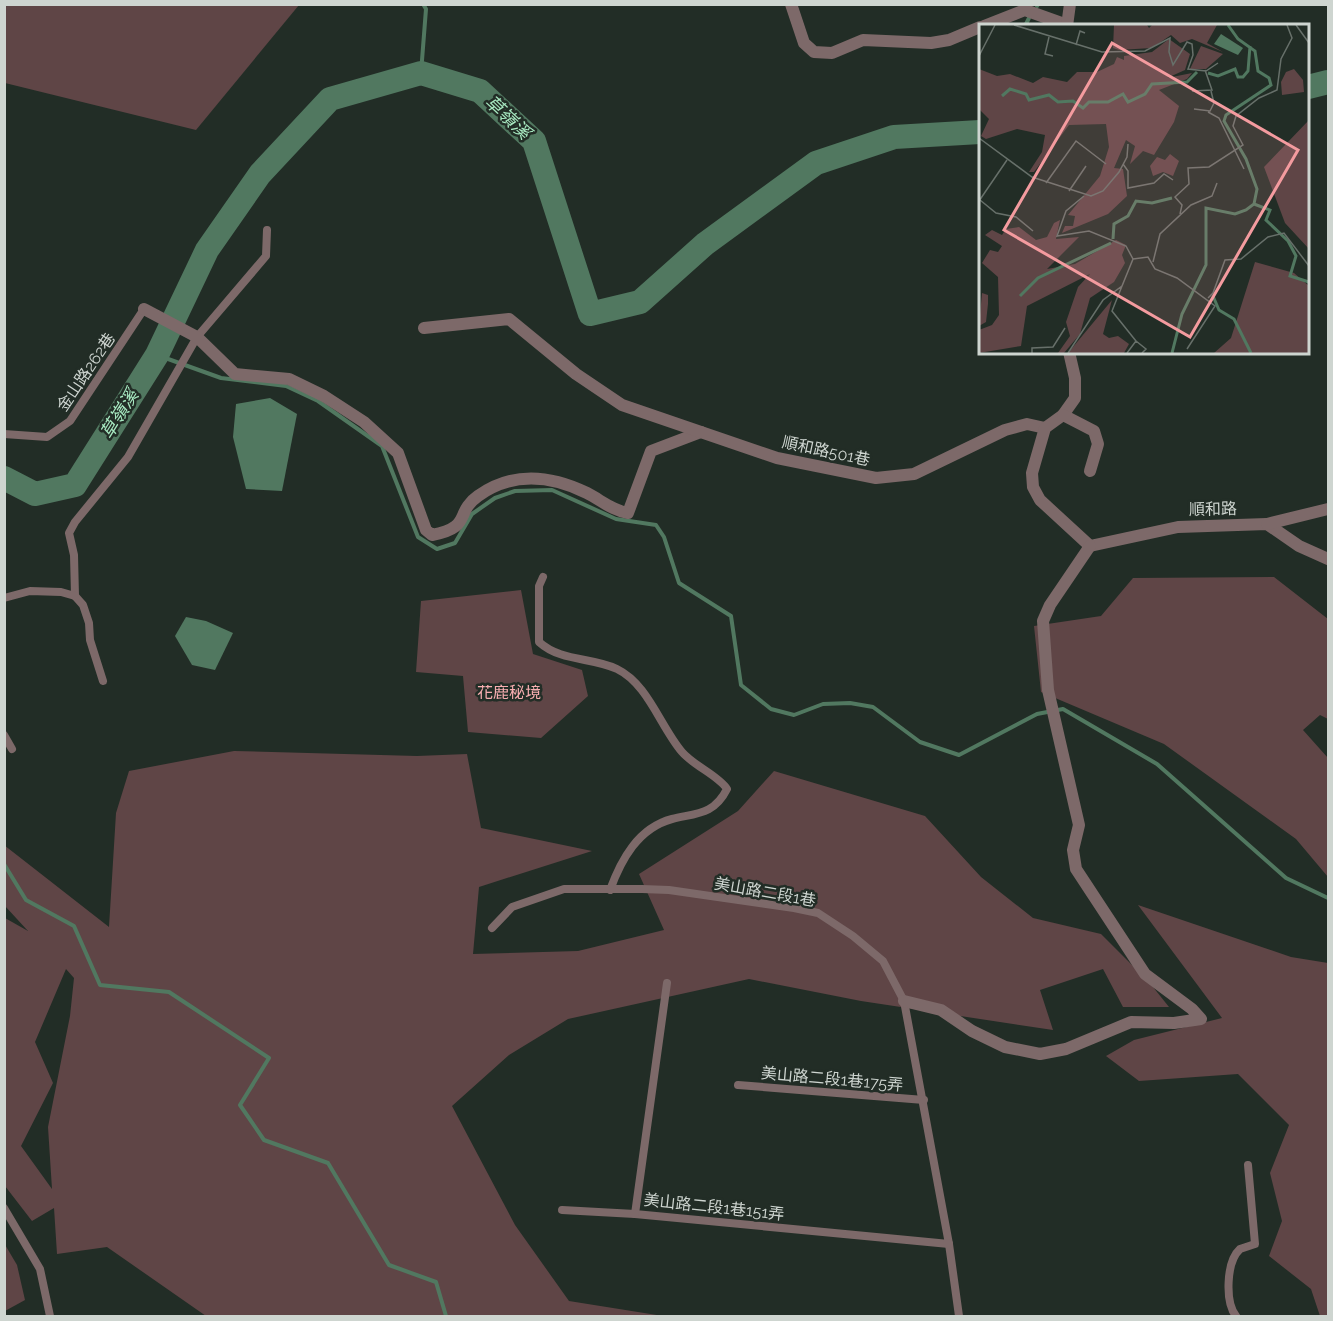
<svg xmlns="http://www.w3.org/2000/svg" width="1333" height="1321" font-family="Raleway,'Noto Sans TC',sans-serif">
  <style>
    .green { fill: #5f4546; fill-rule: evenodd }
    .water { fill: #517860 }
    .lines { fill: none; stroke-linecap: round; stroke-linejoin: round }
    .stream { stroke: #517860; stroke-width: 4 }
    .river { stroke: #517860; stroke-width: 24 }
    .service { stroke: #7d6969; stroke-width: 8 }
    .minor { stroke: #7d6969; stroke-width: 12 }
    .labels { text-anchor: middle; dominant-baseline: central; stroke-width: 5; stroke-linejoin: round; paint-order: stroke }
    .street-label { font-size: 16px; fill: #ced5d0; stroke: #222d26 }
    .park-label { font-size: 16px; fill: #f8aeb1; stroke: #222d26 }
    .water-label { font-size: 18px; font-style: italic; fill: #a9ebc3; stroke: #222d26 }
    .inset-river { fill: none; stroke: #517860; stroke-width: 3 }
    .inset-road { fill: none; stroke: #67706a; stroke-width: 1.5 }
    .view { fill: #f49b9f; fill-opacity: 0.15; stroke: #f49b9f; stroke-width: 3 }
    .inset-edge { fill: none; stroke: #ced5d0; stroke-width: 3 }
  </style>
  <rect width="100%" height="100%" fill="#222d26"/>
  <!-- green -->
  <g class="green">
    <path d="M5,4H299V5L196,130L5,83Z"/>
    <path d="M1274,577L1328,619V719L1320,715L1303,730L1328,758V877L1296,839L1164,744L1041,692L1034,626L1101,616L1133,578Z"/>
    <path d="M521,590L533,654L582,670L588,696L541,738L468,732L463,676L416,672L421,601Z"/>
    <path d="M234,751L417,756L467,754L481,828L592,851L479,887L473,954L578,951L664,930L639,874L738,811L774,771L925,816L981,877L1033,918L1101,934L1149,982L1169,1007H1123L1103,969L1040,990L1053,1030L861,1001L749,979L568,1019L509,1055L452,1106L515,1225L569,1301L663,1316H206L107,1247L57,1254L54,1208L32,1221L5,1186V918L28,931L5,906L4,845L109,927L116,813L129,771ZM66,969L74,978L70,1016L48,1127L52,1189L21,1146L53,1083L35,1042Z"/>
    <path d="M1138,905L1291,957L1328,963V1316H1320L1311,1289L1269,1256L1282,1221L1270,1173L1289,1125L1238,1074L1139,1081L1106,1056L1134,1040L1222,1018Z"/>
    <path d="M4,1243L17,1265L25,1300L5,1311Z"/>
  </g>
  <!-- water -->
  <g class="water">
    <path d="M270,398L297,414L282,491L246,489L233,437L236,404Z"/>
    <path d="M186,617L206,621L233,633L215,670L192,665L175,636Z"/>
  </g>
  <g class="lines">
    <!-- stream -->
    <g class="stream">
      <path d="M1037,6L1038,4"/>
      <path d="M1025,26L1029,18"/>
      <path d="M421,73L426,9L423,4"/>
      <path d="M157,355L221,378L286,386L318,401L382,446L418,537L437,549L455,543L472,514L495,498L515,491L552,490L616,519L656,525L664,537L679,583L731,616L741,685L771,709L794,715L823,704L850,703L873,707L920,742L959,755L1037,714L1063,709L1157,764L1286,878L1328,898"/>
      <path d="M4,864L26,900L74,926L100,985L169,992L269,1058L240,1105L264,1140L328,1163L389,1265L436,1282L446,1316"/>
    </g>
    <!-- river -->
    <g class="river">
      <path d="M1308,87L1328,82"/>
      <path d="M4,478L35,494L75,485L157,355L207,250L260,174L330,99L421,73L480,91L534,141L590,314L640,302L705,244L816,163L894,137L980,132"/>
    </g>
    <!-- service -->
    <g class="service">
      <path d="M4,434L47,437L70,421L144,309"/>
      <path d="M543,577L539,586V642C561,662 592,657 617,669C648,684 660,726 682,752C694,766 719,776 727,789C714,815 696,813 672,819C638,828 621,860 610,890"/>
      <path d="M75,596L74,555L69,533L75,522L128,457L197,337L266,256L267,230"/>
      <path d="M4,598L30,591L61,592L75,596L83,605L89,623L90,640L103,681"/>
      <path d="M4,735L12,749"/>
      <path d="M492,928L512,907L564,889H642L669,890L794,908L818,913L853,936L883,961L904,1001L949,1244L959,1316"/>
      <path d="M667,983L635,1214L949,1244"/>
      <path d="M738,1085L924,1100"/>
      <path d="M4,1208L40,1269L50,1316"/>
      <path d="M562,1210L635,1214"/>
      <path d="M1236,1316C1225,1302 1226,1262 1240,1249L1255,1244L1248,1165"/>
    </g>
    <!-- minor -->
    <g class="minor">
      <path d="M791,4L804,43L814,52L832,53L863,40L931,43L949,40L980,27"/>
      <path d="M984,26L1025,10L1067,25"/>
      <path d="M1067,26L1070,4"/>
      <path d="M144,309L197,337L235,374L289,379L324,396L364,422L398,453L426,530L432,535C473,527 454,513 478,496C513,471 550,475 587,493C601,500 611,510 628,513L651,451L701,432"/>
      <path d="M424,328L509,319L576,374L622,405L777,458L876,478L914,474L1005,430L1027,424L1045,428"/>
      <path d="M1069,352L1075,378V398L1063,415L1045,428L1032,473L1033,487L1040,500L1090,546L1178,527L1267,524L1299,546L1328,559"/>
      <path d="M1063,415L1094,431L1098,444L1090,471"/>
      <path d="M1267,524L1328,509"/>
      <path d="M904,1001L941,1010L972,1031L1005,1047L1040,1054L1066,1049L1131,1022L1174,1023L1201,1019L1192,1009L1145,974L1076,869L1073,850L1079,825L1048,690L1043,621L1050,605L1090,546"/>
    </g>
  </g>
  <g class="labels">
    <!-- street labels -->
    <g class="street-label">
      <text transform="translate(86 372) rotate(-56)">金山路262巷</text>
      <text transform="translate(826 451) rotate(12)">順和路501巷</text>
      <text transform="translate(1213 509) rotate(-1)">順和路</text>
      <text transform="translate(765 892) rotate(10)">美山路二段1巷</text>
      <text transform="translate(832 1079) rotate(5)">美山路二段1巷175弄</text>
      <text transform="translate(714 1207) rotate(6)">美山路二段1巷151弄</text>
    </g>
    <!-- park labels -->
    <g class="park-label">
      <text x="509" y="692">花鹿秘境</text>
    </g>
    <!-- water labels -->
    <g class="water-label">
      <text transform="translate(508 117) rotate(43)">草嶺溪</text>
      <text transform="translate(119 414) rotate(-58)">草嶺溪</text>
    </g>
  </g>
  <!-- overview -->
  <g transform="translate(979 24)">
    <rect width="330" height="330" fill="#222d26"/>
    <path d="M135,1H168L170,4L173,1H238L228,19L244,28L213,15L201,19L192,11L173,24L140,26L134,24ZM190,15L211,30L206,46L188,54L213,49L208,55L180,66L200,82L195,98L175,131L164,127L151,140L156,122L147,116L135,144L144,145L148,172L129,190L83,209L86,202H94L96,192L89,191L121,152L130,123L127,100L90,101L55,148H50L63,128L66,111L38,105L7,115L2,112L10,95L0,85V45L18,52L31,50L54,59L64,53L88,58L98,48H118L135,40L138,33L145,36V32L173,28ZM222,22L244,30L227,45H211ZM315,45L324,56L325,68L303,71L302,58L307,48ZM330,96V225L306,199L285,143ZM191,130L200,137L194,152L184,148L174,152L171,142L178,133L186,136ZM81,196L77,215L100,213L68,245L96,240L137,216L147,221L143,231L146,239L135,258L111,274L101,310L85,329H79L91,312L87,298L99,263L111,250L48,282L42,322L0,329V306L13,301L20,291L19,253L3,239L11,226L19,228L23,222L6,211L13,206L23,211L27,205L40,203L57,216L68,213L75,199ZM276,238L315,249L330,262V329H235L252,314ZM3,269L9,271V280L7,298L0,302ZM133,276L124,310L130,314L139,312L150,320L145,329H89Z" fill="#5f4546"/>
    <path d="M242,10L264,24L259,31L235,20Z" fill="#517860"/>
    <path class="inset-river" d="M229,49L239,52L256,45L259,53H264L269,47L271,22M23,72L31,65L47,70L50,76L70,71L79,78L94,77L104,84L110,78H129L144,70L149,78L166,70L173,60L208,58L218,48M275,180L291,186L287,196L309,217L317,232L311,252L330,258M134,215L135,200L149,192L157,177L173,179L193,174M41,272L59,254L132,219M234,272L240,286L255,295L272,329M193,329L203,290L227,241V184L256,190L267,186L275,180L278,165L267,135L245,97L247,91L292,61L290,54L279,47L276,27L259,15L249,1"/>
    <path class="inset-road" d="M35,1L123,28L166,27L191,14L190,28L194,41L208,18L213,20L214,31L209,45L227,47L239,39M317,1L330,19M70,13L66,30L74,32M97,21L101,7L106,9M0,32L16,1M213,67L233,66L226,46M215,85L231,87L235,79L232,67M229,88L240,94L265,145M0,114L53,153L112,172L124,167L140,148L148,133L149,120M144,140L149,147V164L175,159L185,150L194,156M67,159L97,117L127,140M90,167L107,142M1,176L17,189L37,193L54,207M0,177L28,136M201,190L203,181L196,173L210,160L209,144L230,143L264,121L254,102L257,92L280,74L298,66L302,35L313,14L308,1M154,235L169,233L176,245L198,254L236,282L208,325M174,238L181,210L212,181L233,172L238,159M143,262L133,287L157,317L148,329M229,274L234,269L246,236L262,235L289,213L305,209L330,242M157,317L167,325L163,329M53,329V324L74,323L86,304M89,329L124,276L143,262L154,235L147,222L110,207L78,212L87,187L105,172"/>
    <path class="view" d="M133,19L319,126L211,313L25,206Z"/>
    <rect width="330" height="330" class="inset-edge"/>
  </g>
  <!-- border -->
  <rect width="1333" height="1321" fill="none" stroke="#ced5d0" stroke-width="12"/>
</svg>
